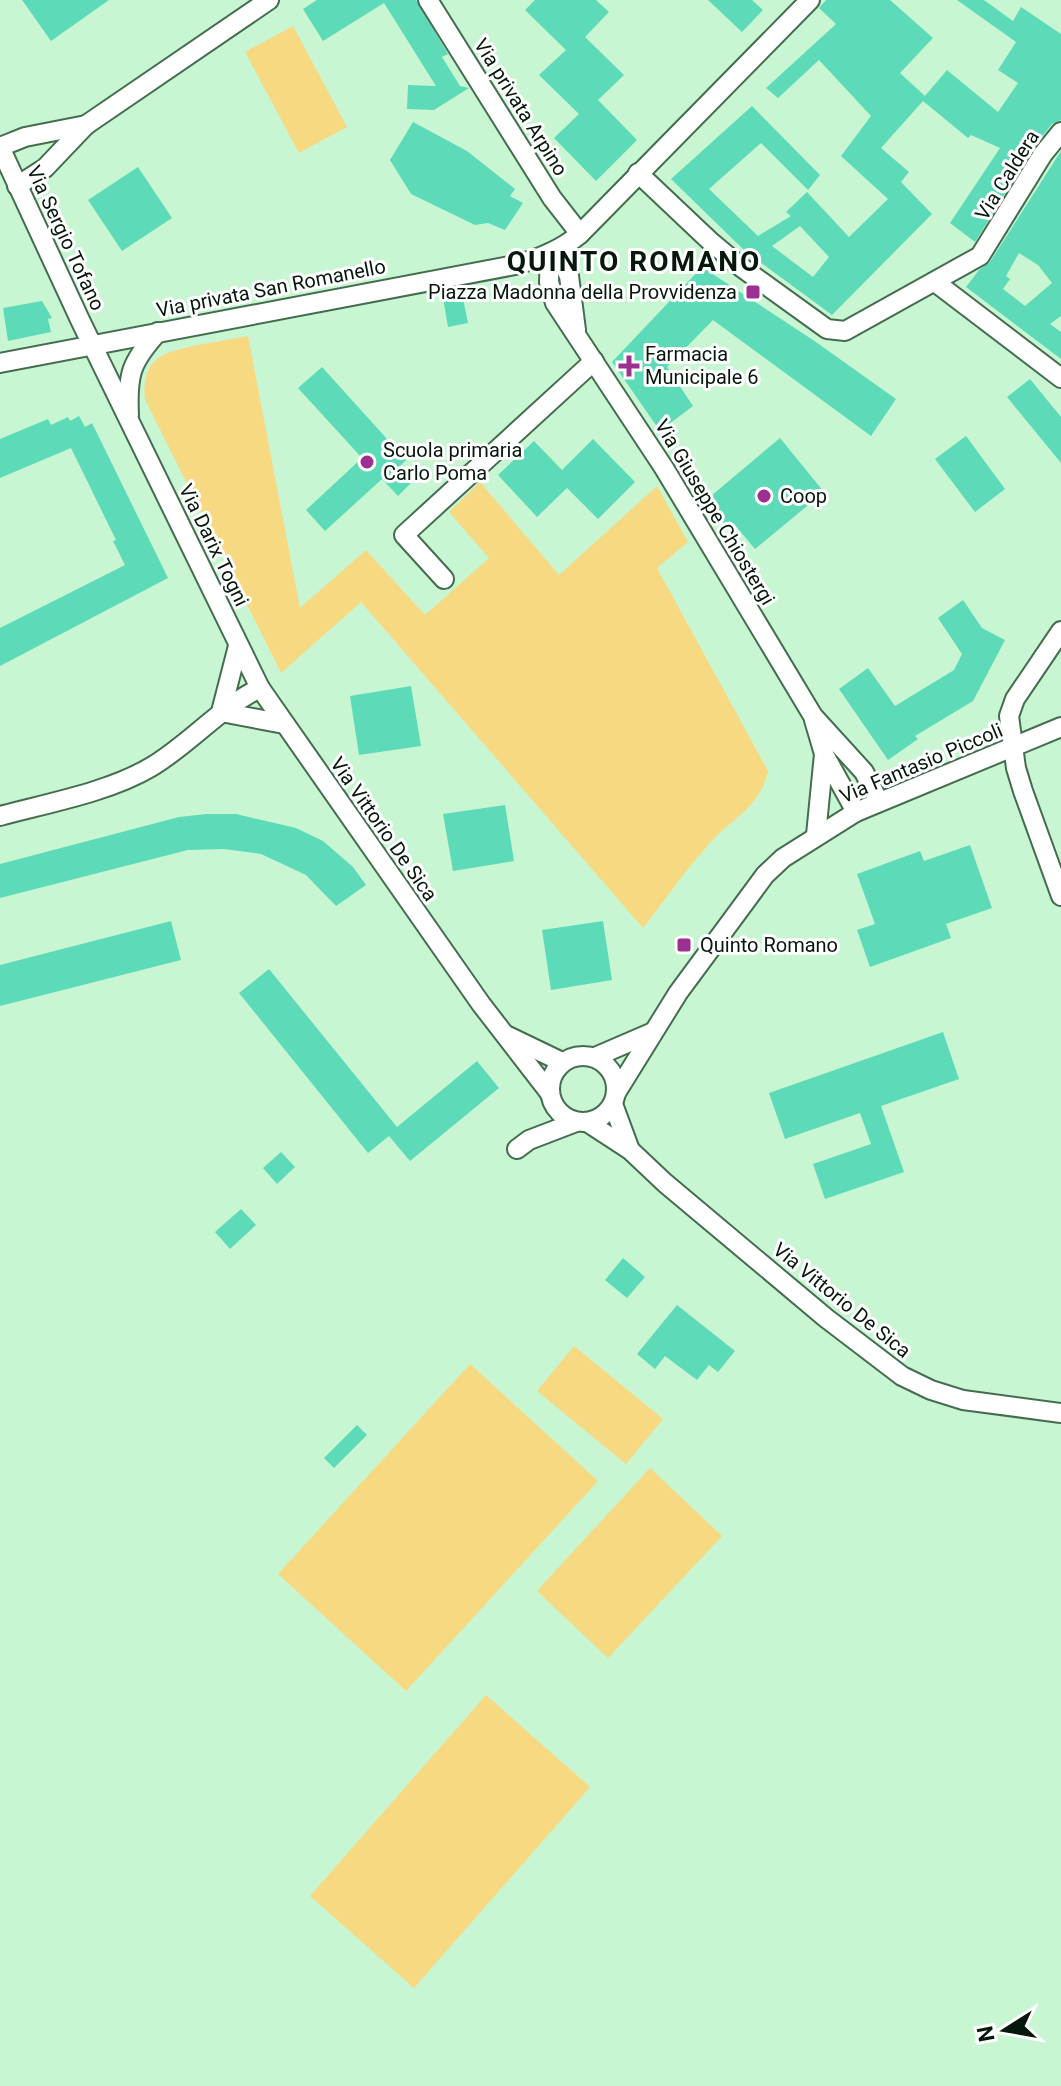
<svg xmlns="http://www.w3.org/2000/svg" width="1061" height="2086" font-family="Roboto,sans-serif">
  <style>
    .green { fill: #f6d981 }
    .building { fill: #5ddbb8; fill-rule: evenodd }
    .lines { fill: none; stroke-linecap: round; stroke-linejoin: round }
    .minor-casing { stroke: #446d4f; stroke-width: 22 }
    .minor { stroke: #fff; stroke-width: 18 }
    .poi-dot { fill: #9b3091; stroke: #fff; stroke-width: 3 }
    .labels { text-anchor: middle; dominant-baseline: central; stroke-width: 6; stroke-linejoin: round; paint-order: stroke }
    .street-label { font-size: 20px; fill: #06170b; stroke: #fff }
    .poi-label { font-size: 20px; fill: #06170b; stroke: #fff; text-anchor: start }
    .district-label { font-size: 28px; font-weight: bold; letter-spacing: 2px; fill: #06170b; stroke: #fff }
  </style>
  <rect width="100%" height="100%" fill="#c8f6d3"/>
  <!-- green -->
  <g class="green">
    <path d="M293,26L347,127L299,153L245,52Z"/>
    <path d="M248,336L300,608L366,550L425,615L489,558L449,512L480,482L559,575L657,486L688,542L657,568L768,771C760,807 733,817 710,843C686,869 665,900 643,928L361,602L281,673L145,399C141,357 164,352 198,345C215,342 231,339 248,336Z"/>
    <path d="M574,1346L663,1419L626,1464L537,1391Z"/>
    <path d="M470,1364L598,1481L406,1691L278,1574Z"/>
    <path d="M650,1468L722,1536L608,1658L537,1591Z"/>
    <path d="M486,1695L590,1787L414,1988L310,1896Z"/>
  </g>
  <!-- building -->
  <g class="building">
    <path d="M22,0H109L51,41Z"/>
    <path d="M317,0H416L448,54L442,57L460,86L469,88L434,110L407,109L408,85L436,86L384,3L323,41L303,9Z"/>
    <path d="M535,0H596L609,12L585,37L624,75L598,100L637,140L596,181L554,138L579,114L539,75L566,50L525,10Z"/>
    <path d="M708,0H752L763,10L742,32Z"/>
    <path d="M826,0H890L933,38L900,73L925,96L947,70L998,112L1018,83L998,70L1016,42L957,0H984L1013,21L1021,7L1061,34V120L1052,124L1033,148L975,242L950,223L1000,148L971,135L968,138L923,101L881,148L909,172L901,182L932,214L832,315L745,251L671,179L752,106L820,175L808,190L761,143L709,189L758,236L791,216L786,212L807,192L849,237L888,199L841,156L871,116L819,60L778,98L766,88L836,24L819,8ZM800,226L829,257L813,277L772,246Z"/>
    <path d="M413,122L467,151L515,189L510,196L523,203L505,230L488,223L475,225L411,194L390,160Z"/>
    <path d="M1061,151V316L1050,324L1061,332V359L966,287L979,270L990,262ZM1019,253L1038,265L1052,283L1025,306L1003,289L1010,279L1006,276Z"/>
    <path d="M138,167L172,218L122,251L88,200Z"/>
    <path d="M702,267L813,340L896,399L871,436L713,320L667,367L693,406L660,431L612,362Z"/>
    <path d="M462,294L468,323L448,327L443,298Z"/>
    <path d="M42,301L52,318L48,319L51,332L8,341L3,308Z"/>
    <path d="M322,367L406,460L398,468L411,483L398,496L382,479L325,531L306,510L362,458L298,388Z"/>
    <path d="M1030,379L1061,417V463L1007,397Z"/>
    <path d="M79,416L85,427L92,423L168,578L0,666V628L125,565L113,541L116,540L71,448L0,478V439L48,419L51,425L68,417L70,421Z"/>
    <path d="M966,436L1005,489L975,512L935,459Z"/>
    <path d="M780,438L824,492L755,549L734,524L728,528L705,501Z"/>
    <path d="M593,439L635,482L598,519L567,488L537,517L498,475L534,441L562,470Z"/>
    <path d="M963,600L982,628L1005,640L973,701L915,736L918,739L888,760L839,689L868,668L895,706L954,670L962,654L938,618Z"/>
    <path d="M411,686L421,746L359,755L350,696Z"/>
    <path d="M505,805L514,861L453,871L443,814Z"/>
    <path d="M206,814H236L296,828L323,841L353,867L366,885L336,906L306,875L261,854L224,849L188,850L0,898V864L179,817Z"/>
    <path d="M970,845L992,908L946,924L951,938L870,967L857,930L875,924L857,874L920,851L924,861Z"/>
    <path d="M171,921L181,960L0,1006V965Z"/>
    <path d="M603,921L612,980L551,990L542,930Z"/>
    <path d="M269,969L397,1127L477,1061L499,1088L410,1161L389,1136L368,1153L239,993Z"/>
    <path d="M943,1032L959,1079L881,1106L904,1172L825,1199L813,1164L871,1144L860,1113L785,1139L769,1093Z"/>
    <path d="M281,1152L295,1167L277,1184L263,1168Z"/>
    <path d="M241,1209L256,1225L230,1249L215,1232Z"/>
    <path d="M623,1258L645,1277L627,1298L605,1280Z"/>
    <path d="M677,1305L735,1351L718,1372L709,1365L697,1380L665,1356L655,1369L637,1354Z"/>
    <path d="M357,1425L367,1435L334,1468L324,1458Z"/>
  </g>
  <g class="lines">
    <!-- minor casing -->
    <g class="minor-casing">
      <g id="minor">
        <path d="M428,0L552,198L580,234"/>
        <path d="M0,147L81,322L260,688L481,1004L549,1092"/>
        <path d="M0,147L25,137L86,125"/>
        <path d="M638,173L711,242L741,267L827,329L845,331L980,256L1043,154L1061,132"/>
        <path d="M17,186L45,168L86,125L269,0"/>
        <path d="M550,253L549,282L555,303L664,468L813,716L864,772L879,802"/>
        <path d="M550,253L564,265L569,276L576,330"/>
        <path d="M935,282L1061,378"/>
        <path d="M0,363L515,265C539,259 561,250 580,234L810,0"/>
        <path d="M129,415C127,374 131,362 158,332"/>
        <path d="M444,579L404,535L594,361"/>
        <path d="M1061,631L1015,699L1009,716L1016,768L1023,791L1061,896"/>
        <path d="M221,712L238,646"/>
        <path d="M221,712L284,724"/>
        <path d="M814,720L824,754L856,812"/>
        <path d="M0,816C48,803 109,792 151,767C190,744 219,708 260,688"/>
        <path d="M816,835L824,754"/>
        <path d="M508,1036L562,1062"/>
        <circle cx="583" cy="1089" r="33"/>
        <path d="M595,1057L653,1032"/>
        <path d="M616,1093L678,993L765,875L783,858L856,812L1061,727"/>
        <path d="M613,1104L630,1150"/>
        <path d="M587,1122L630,1150L665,1183L826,1318L902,1376L931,1390L963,1400L1061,1413"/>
        <path d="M517,1149L529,1140L576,1122"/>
      </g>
    </g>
    <!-- minor -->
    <use href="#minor" class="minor"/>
  </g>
  <!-- markers -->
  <g class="poi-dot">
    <rect x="745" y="284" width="16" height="16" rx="4"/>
    <path d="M625 354h8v8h8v8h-8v8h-8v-8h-8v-8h8z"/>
    <circle cx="367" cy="462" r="8"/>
    <circle cx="764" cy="496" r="8"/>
    <rect x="676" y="937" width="16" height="16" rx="4"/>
  </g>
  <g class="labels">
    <!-- street labels -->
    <g class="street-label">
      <text transform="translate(521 107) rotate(58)">Via privata Arpino</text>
      <text transform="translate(1007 175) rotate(-58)">Via Caldera</text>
      <text transform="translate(66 238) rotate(65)">Via Sergio Tofano</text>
      <text transform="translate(271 288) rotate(-11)">Via privata San Romanello</text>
      <text transform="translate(715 512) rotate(59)">Via Giuseppe Chiostergi</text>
      <text transform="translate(214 545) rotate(64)">Via Darix Togni</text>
      <text transform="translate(921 763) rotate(-23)">Via Fantasio Piccoli</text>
      <text transform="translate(384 829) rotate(55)">Via Vittorio De Sica</text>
      <text transform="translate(842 1300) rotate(39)">Via Vittorio De Sica</text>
    </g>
    <!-- poi labels -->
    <g class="poi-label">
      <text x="737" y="292" text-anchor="end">Piazza Madonna della Provvidenza</text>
      <text x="645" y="354">Farmacia<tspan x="645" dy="23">Municipale 6</tspan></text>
      <text x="383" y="450">Scuola primaria<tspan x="383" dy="23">Carlo Poma</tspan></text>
      <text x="780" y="496">Coop</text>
      <text x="700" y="945">Quinto Romano</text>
    </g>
    <!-- district labels -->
    <g class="district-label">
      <text x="634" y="261">QUINTO ROMANO</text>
    </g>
  </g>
  <!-- north arrow -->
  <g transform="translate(1005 2030) rotate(259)" stroke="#ffffff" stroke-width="6" paint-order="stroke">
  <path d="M0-6L14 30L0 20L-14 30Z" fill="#06170b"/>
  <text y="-12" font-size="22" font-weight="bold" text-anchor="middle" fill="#06170b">N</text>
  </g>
</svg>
